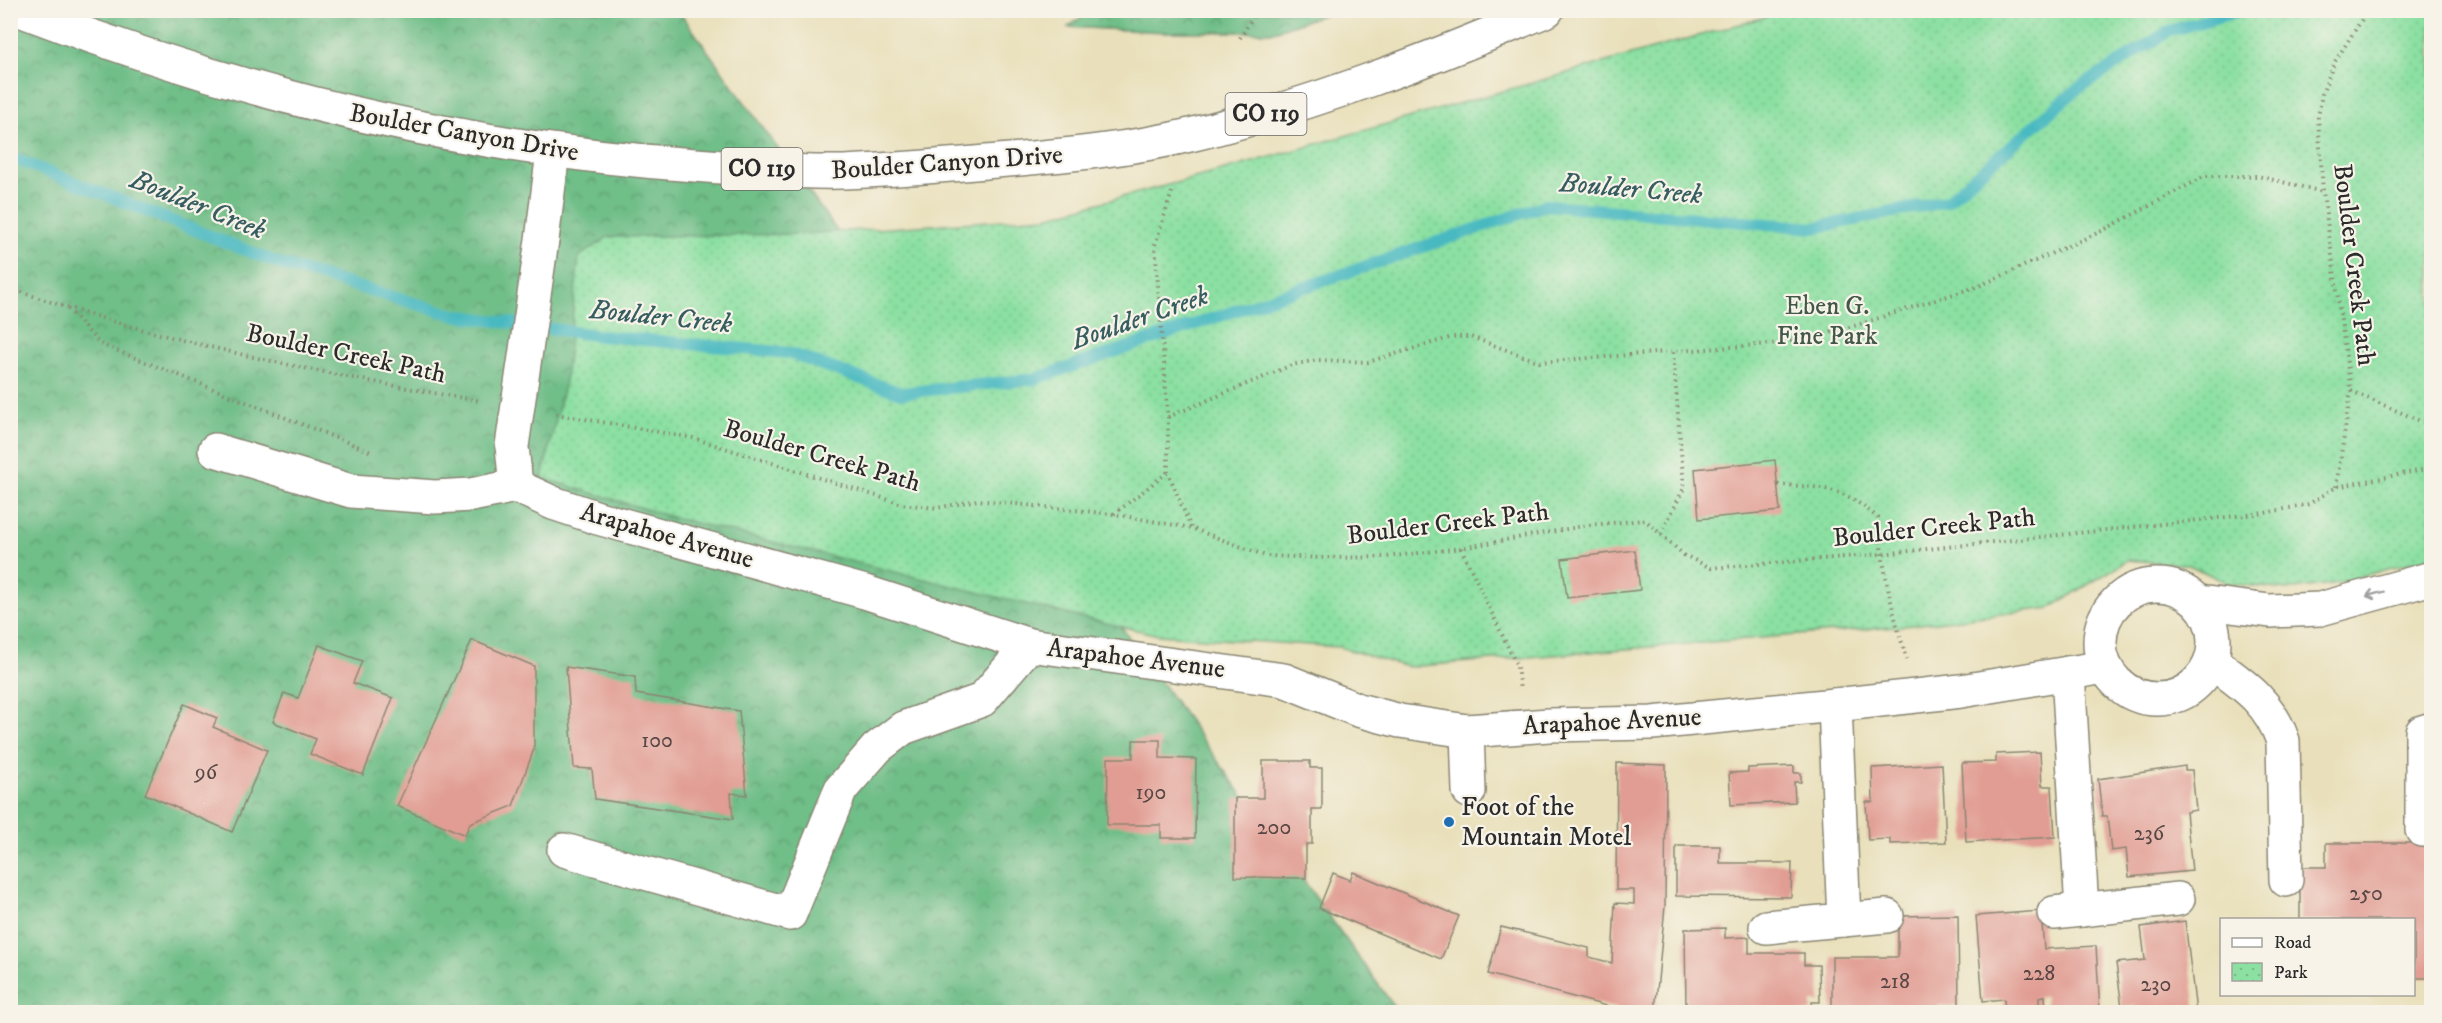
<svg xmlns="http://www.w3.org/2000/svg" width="2442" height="1023" font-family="'IM FELL DW Pica',serif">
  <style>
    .forest { fill: url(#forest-crowns); stroke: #4e745a; stroke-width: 1.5 }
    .park { fill: url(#park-dots); stroke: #5b8666; stroke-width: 1.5 }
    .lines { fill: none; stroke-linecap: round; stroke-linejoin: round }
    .stream { stroke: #4ab9c1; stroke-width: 12 }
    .building { fill: #e19c93 }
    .minor-casing { stroke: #8a8673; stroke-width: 36 }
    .major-casing { stroke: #8a8673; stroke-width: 36 }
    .path { stroke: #8a8673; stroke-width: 4; stroke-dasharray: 1.5 4.5; stroke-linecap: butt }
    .minor { stroke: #fff; stroke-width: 33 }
    .major { stroke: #fff; stroke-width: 33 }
    .minor-bridge-casing { stroke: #8a8673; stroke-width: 36; stroke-linecap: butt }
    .minor-bridge { stroke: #fff; stroke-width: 33 }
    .oneway { stroke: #a0a0a0 }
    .poi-dot { fill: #1f6fb2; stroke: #f7f3e8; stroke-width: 2 }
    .labels { text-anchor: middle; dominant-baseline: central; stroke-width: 4.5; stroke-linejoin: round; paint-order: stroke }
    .number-label { font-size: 22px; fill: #584745 }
    .shield { fill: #f7f3e8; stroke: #686764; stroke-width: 1.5 }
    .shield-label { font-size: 24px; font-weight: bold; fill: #2b2b2b }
    .street-label { font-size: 26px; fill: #2b2b2b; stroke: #f7f3e8 }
    .park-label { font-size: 26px; fill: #435849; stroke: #f7f3e8 }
    .poi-label { font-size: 26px; fill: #2b2b2b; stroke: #f7f3e8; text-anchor: start }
    .water-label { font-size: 27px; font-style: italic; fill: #365d60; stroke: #f7f3e8 }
  </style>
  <defs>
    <pattern id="forest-crowns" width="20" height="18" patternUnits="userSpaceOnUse" patternTransform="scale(1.5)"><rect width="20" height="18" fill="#70be88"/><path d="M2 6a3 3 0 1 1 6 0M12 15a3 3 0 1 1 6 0" fill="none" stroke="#5c9b6f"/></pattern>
    <pattern id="park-dots" width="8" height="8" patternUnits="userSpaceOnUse" patternTransform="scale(1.5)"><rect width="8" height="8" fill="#8be0a2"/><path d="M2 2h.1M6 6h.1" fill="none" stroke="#78c08c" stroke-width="1.8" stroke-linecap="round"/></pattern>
  </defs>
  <rect width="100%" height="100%" fill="#f7f3e8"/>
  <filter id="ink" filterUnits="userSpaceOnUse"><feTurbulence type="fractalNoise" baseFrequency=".0167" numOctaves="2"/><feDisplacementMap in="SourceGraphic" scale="12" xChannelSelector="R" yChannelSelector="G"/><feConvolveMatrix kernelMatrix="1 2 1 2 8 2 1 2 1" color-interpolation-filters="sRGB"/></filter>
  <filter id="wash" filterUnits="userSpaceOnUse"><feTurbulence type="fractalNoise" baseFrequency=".008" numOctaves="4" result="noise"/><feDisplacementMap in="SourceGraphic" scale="24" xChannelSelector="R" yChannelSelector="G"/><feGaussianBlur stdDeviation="1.35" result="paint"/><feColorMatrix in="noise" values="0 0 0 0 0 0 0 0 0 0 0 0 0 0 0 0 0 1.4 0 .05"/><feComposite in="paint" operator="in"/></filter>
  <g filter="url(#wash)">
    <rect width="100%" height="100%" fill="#e9e0bb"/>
    <!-- forest -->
    <g class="forest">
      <path d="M10,11H679L1398,1012H11Z"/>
      <path d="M1090,11V10L1335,11L1271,32H1165L1068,27Z"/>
    </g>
    <!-- park -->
    <path class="park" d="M1786,11H2431V557L2338,583L2287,590L2227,583L2189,565L2128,560L2050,608L1896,627L1407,667L1339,647L1159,635L1079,617L675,518L542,478L565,381L579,257L608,237L804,234L1046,217L1221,171Z"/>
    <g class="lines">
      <!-- stream -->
      <path class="stream" d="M10,157L283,265L454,315L602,336L789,353L901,393L1035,379L1546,205L1814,228L1947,201L2076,90L2169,31L2243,10"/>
    </g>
    <g id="blocks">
      <!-- building -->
      <g class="building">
        <path d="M1775,460L1780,511L1699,519L1695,469Z"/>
        <path d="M1635,550L1640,590L1567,598L1562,559Z"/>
        <path d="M472,640L534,666V749L513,806L470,823L465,835L397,806Z"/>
        <path d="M319,645L362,661L353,683L393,698L363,775L310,754L316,739L273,722L284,693L298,698Z"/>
        <path d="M566,667L635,677L636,694L739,711L747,795L731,793L733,819L595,799L592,769L574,768Z"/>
        <path d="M184,704L217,718L213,727L267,750L232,832L145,794Z"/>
        <path d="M1133,740H1160V758L1196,759L1195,838H1161V825H1107L1108,758H1133Z"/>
        <path d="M2040,752L2042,786H2052L2055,837L1966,842L1962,763L1996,762V754Z"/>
        <path d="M1263,761H1310V768H1322V809H1312V844H1306V878L1235,877V798H1263Z"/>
        <path d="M1617,763L1666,765L1665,906L1655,1012L1610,1007L1488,974L1501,927L1589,948V957L1612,963L1615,903L1634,904V890H1616Z"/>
        <path d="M1942,764L1946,842L1890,844V839L1868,840L1866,802H1873L1872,768Z"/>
        <path d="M1794,766V773H1801V782H1794L1795,802L1731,805L1729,773L1748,772V768Z"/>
        <path d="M2185,766V770H2192L2196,810L2186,812L2192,871L2129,877L2126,849L2111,851L2107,816H2102L2098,779Z"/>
        <path d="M2326,843H2432V978H2414V920H2300V867H2326Z"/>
        <path d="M1676,846H1720V863H1792L1791,897L1676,896Z"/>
        <path d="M1353,872L1459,916L1441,959L1319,908L1333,873L1350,880Z"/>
        <path d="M2041,911L2044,949L2096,946L2100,1012H2046L2045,996L2039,997V1009L2005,1011L2004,999L1983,1001L1976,916Z"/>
        <path d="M1958,915L1959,1006H1938V1012H1832V957H1898V916Z"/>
        <path d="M2185,921L2196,1012H2136L2135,1005L2122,1007L2116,963L2145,960L2141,927Z"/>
        <path d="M1725,928V938L1749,937V953H1804V965H1819L1820,1002H1812V1012H1686L1685,929Z"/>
      </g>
    </g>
  </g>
  <g filter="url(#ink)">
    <use href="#blocks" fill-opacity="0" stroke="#8a8673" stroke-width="1.5"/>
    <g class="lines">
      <!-- minor casing -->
      <g class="minor-casing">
        <g id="minor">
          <path d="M542,240L553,152"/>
          <path d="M512,446L516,486L553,503L598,518L865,592L1029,645L1284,680L1358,710L1400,721L1467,731L1549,725L1652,723L1835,705L1961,691L2105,667"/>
          <path d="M215,450L351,491L435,497L471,495L516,486"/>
          <circle cx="2157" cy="642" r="57"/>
          <path d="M2199,602L2270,611L2320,609L2432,578"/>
          <path d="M2211,661C2244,685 2269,701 2283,741L2286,880"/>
          <path d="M2068,673L2082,910"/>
          <path d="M1835,705L1844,920"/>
          <path d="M1467,731L1469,791"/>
          <path d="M2422,830V732L2432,729"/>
          <path d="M564,850L790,914L841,789L877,748L903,728L982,700L1029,645"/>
          <path d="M2054,913L2178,899"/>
          <path d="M1766,927L1887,916"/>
        </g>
      </g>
      <!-- major casing -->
      <g class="major-casing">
        <path id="major" d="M20,10C236,93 463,149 695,165C744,169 795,173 844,172C892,170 939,166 986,162C1054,156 1123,151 1190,135C1313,105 1431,59 1547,10"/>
      </g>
      <!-- path -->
      <g class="path">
        <path d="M1240,38L1257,10"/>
        <path d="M1172,192L1155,245L1168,417V472L1191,528"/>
        <path d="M10,288C161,342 323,374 480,401"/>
        <path d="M68,309L100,344L372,452"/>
        <path d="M2351,391L2432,426"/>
        <path d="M556,414L693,438L902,504L937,508L977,500L1113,514L1191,528L1266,556L1327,558L1386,557L1461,548L1589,525L1645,520L1684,555L1711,568L1881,554L2265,513L2309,504L2336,487L2432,468"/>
        <path d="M1168,417L1292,365L1317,360L1368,362L1452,337H1471L1540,362L1783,343L1854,326L1979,286L2104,230L2205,176H2258L2323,192"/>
        <path d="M1778,485C1824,487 1841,486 1878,518C1882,566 1892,613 1907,659"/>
        <path d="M2336,487L2351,391L2323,192L2318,117L2322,94L2334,63L2368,10"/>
        <path d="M1114,514L1168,472"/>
        <path d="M1661,534L1684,488L1673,352"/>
        <path d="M1461,548L1517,666L1520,690"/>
      </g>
      <!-- minor -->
      <use href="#minor" class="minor"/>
      <!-- major -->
      <use href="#major" class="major"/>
      <!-- minor-bridge casing -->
      <g class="minor-bridge-casing">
        <path id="minor-bridge" d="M512,446L542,240"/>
      </g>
      <!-- minor-bridge -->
      <use href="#minor-bridge" class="minor-bridge"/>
    </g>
    <!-- one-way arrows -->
    <defs><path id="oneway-shaft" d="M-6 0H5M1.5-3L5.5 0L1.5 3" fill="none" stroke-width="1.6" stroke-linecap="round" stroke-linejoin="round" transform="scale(1.5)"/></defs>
    <use class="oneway" href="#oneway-shaft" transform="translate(2375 594) rotate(165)"/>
  </g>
  <!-- markers -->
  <circle class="poi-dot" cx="1449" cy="822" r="6"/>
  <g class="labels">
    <!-- number labels -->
    <g class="number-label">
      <text x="657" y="740">100</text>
      <text x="206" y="772">96</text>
      <text x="1151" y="792">190</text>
      <text x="1274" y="827">200</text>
      <text x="2149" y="833">236</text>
      <text x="2366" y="893">250</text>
      <text x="2039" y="973">228</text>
      <text x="1895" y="981">218</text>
      <text x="2156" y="984">230</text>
    </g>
    <!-- shield labels -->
    <g class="shield">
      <rect x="1225.5" y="93" width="81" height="42" rx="4.5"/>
      <rect x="721.5" y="148" width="81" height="42" rx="4.5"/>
    </g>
    <g class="shield-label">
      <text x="1266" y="114">CO 119</text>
      <text x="762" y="169">CO 119</text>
    </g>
    <!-- street labels -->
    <g class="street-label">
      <text transform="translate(464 133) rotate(10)">Boulder Canyon Drive</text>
      <text transform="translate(947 163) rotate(-4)">Boulder Canyon Drive</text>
      <text transform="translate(2354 265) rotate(83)">Boulder Creek Path</text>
      <text transform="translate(346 354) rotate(12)">Boulder Creek Path</text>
      <text transform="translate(822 456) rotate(16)">Boulder Creek Path</text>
      <text transform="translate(1448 524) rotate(-7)">Boulder Creek Path</text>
      <text transform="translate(1934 528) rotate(-6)">Boulder Creek Path</text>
      <text transform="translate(667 536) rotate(16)">Arapahoe Avenue</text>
      <text transform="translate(1136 659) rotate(7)">Arapahoe Avenue</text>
      <text transform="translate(1612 722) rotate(-3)">Arapahoe Avenue</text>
    </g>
    <!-- park labels -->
    <g class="park-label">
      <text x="1827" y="306">Eben G.<tspan x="1827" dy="30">Fine Park</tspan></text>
    </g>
    <!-- poi labels -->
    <g class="poi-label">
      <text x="1461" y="807">Foot of the<tspan x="1461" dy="30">Mountain Motel</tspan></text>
    </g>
    <!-- water labels -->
    <g class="water-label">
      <text transform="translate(1631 189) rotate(5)">Boulder Creek</text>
      <text transform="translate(198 205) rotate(22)">Boulder Creek</text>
      <text transform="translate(661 317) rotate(6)">Boulder Creek</text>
      <text transform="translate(1140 318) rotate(-19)">Boulder Creek</text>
    </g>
  </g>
  <!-- margin -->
  <rect width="2442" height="1023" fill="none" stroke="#f7f3e8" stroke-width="36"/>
  <!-- legend -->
  <rect x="2220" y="918" width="195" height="78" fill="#f7f3e8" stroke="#a5a39c" stroke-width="1.5"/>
  <rect x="2232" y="938" width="30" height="9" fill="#ffffff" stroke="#a5a39c" stroke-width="1.5"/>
  <text x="2274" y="948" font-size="18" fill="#2b2b2b">Road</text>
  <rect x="2232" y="963" width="30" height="18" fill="url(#park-dots)" stroke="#a5a39c" stroke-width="1.5"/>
  <text x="2274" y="978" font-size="18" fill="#2b2b2b">Park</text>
</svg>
